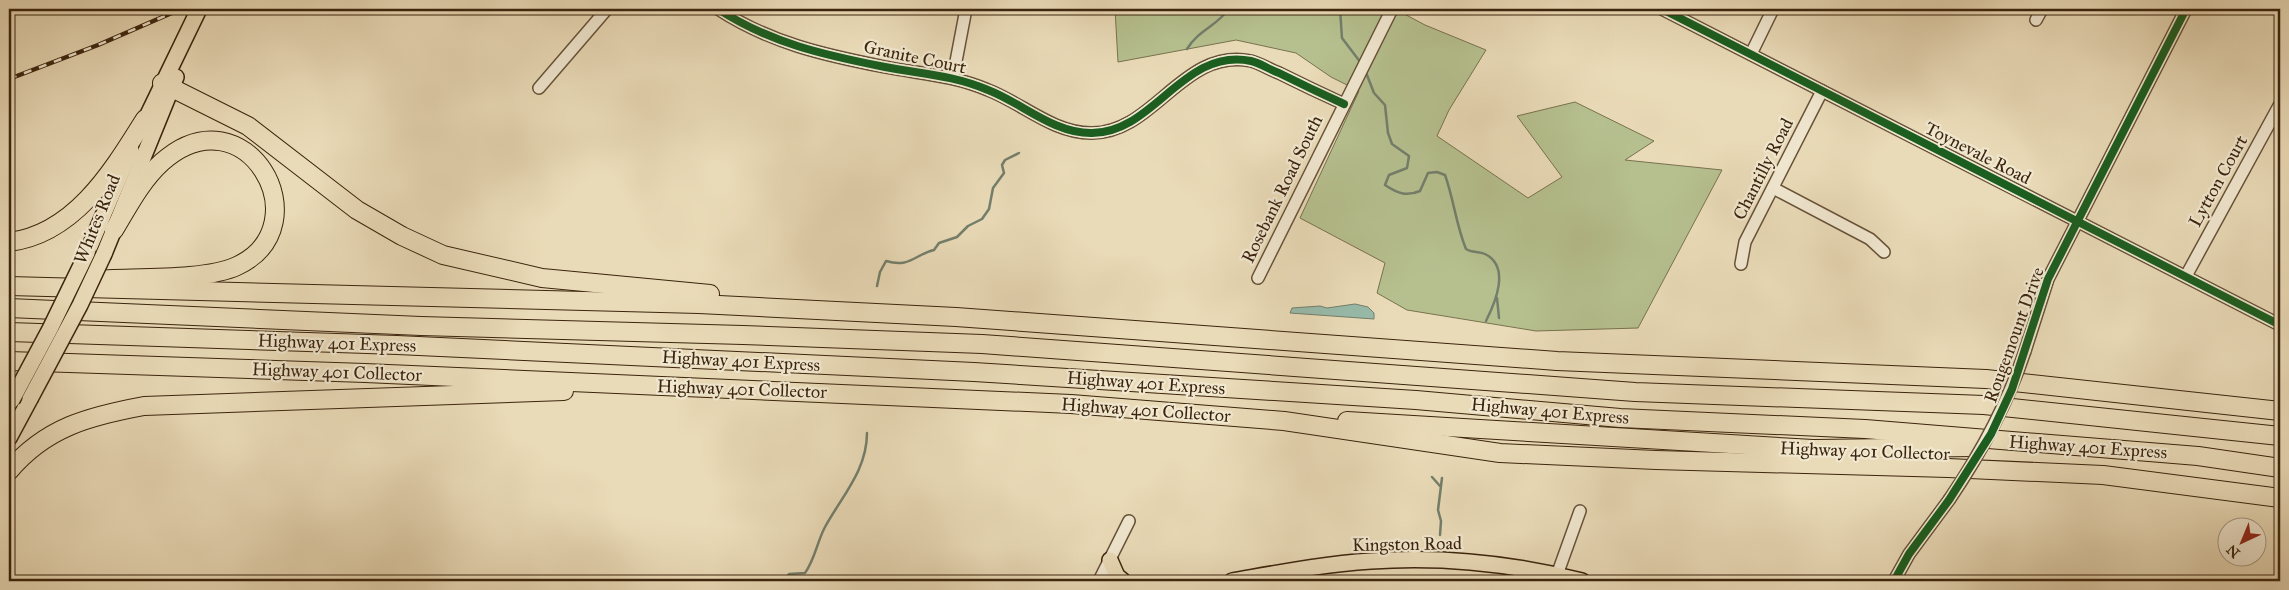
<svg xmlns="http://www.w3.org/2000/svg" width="2289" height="590" font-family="'IM FELL Great Primer',serif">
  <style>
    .green { fill: #b6c08f; stroke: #78724e }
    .water { fill: #98bbab; stroke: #737f6c }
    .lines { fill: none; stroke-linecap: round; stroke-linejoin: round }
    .stream { stroke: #737f6c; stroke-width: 2.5 }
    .minor-casing { stroke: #675238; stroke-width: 14 }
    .major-casing { stroke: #3b240d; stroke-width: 18 }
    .highway-casing { stroke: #3b240d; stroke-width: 20 }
    .minor { stroke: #f1e8d1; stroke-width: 11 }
    .major { stroke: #eadbb8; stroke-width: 15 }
    .highway { stroke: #eadbb8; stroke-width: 18 }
    .rail-casing { stroke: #3b240d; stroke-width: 4.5 }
    .rail { stroke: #f1e8d1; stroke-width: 2.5; stroke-dasharray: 8; stroke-linecap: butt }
    .minor-bridge-casing { stroke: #675238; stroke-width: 14; stroke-linecap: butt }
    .major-bridge-casing { stroke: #3b240d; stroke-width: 18; stroke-linecap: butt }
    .minor-bridge { stroke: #f1e8d1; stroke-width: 11 }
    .major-bridge { stroke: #eadbb8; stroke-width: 15 }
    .cycleway-casing { stroke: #f1e8d1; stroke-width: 11 }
    .cycleway { stroke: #1b5e20; stroke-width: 8 }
    .labels { text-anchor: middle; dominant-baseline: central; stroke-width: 4.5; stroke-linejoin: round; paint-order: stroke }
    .street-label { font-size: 18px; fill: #3b240d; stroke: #f1e8d1 }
  </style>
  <rect width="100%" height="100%" fill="#eadbb8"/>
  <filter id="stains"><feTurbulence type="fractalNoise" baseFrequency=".004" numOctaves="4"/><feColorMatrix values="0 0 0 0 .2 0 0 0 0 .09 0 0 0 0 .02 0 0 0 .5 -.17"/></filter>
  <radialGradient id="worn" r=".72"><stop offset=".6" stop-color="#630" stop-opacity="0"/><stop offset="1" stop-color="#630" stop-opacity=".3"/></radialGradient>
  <!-- green -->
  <path class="green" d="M1115,9H1395L1425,25L1486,50L1449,110L1437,136L1528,198L1562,177L1517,116L1575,102L1654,141L1625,160L1722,170L1638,328L1536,331L1407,310L1377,293L1385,263L1300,218L1359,91L1331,77L1296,53L1236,40L1118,62Z"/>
  <!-- water -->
  <path class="water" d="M1355,304L1368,307L1374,313V319L1290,313L1292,308L1320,306L1327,308Z"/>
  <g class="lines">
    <!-- stream -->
    <g class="stream">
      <path d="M1340,9L1342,38L1361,63"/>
      <path d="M1187,49C1198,30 1219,25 1228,9"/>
      <path d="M1365,70L1374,93L1385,105L1388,133L1392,144L1409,156L1407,168L1389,175L1385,185C1397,193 1406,197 1420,191L1428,173L1437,172L1445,175C1454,200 1456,225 1466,249C1472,253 1479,251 1485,254C1511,267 1495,303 1486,321"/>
      <path d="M877,286L880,272L886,261C910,268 914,255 934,250L939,243L957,237L968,226L982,219L989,209L993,188L1004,173L1002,165L1005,160L1019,153"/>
      <path d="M1497,298L1499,318"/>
      <path d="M1432,477L1440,486"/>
      <path d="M1440,535L1441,521L1438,510L1442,478"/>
      <path d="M783,581L789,574L805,573C815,559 817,542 825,527C842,496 867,470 867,433"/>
    </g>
    <!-- minor casing -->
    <g class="minor-casing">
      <g id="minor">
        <path d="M718,9C770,43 824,55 885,67C921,74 953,75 988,90C1022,103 1053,133 1091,133C1154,134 1183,47 1251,61C1260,63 1270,70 1279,73C1301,84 1322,94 1344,104"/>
        <path d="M1662,9L2280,325"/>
        <path d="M2036,20L2042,9"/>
        <path d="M1751,54L1773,9"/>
        <path d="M953,77L966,9"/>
        <path d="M539,88L607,9"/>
        <path d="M1773,188L1870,239L1884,252"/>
        <path d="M1741,264L1745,242L1822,91"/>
        <path d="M2186,276L2280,104"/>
        <path d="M1258,278L1392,9"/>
        <path d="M2025,351L2048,279L2186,9"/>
        <path d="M1557,575L1580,511"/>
        <path d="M1099,581L1129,521"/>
        <path d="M1894,581L1909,554L1949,500"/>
      </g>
    </g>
    <!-- major casing -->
    <g class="major-casing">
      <g id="major">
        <path d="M141,129L199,9"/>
        <path d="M87,253L131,150"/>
        <path d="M104,254L176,77"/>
        <path d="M9,438L30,399"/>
        <path d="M1110,560L1117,576L1123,581"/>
        <path d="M1232,581C1278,573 1324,564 1371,561C1441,556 1514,564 1582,581"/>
      </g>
    </g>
    <!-- highway casing -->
    <g class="highway-casing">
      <g id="highway">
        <path d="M162,83L248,126L357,210L402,236L443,255L542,278L710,294"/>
        <path d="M9,242C75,234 113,170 145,119"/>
        <path d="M93,280C131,277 205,281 237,266C324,225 245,88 162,162C141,181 128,207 114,230"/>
        <path d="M9,286L699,304L956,317L1557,361L1986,379L2280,411"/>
        <path d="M9,308L421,326L743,335L982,344L1635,392L1984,405L2280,436"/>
        <path d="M9,332L397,345L974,372L1416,400L1620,418L1865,429L2198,456L2280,468"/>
        <path d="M9,361L365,373L1071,404L1284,421L1500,453L1656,460L1948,468L2103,475L2280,498"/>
        <path d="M1347,421L1813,449L1976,447"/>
        <path d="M9,471C46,427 90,416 144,406L564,391"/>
      </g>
    </g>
    <!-- minor -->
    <use href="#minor" class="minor"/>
    <!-- major -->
    <use href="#major" class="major"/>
    <!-- highway -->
    <use href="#highway" class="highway"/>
    <!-- rail casing -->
    <g class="rail-casing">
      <path id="rail" d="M9,79L98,45L181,9"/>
    </g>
    <!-- rail -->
    <use href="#rail" class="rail"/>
    <!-- minor-bridge casing -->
    <g class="minor-bridge-casing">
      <path id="minor-bridge" d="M1949,500C1981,453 2007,405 2025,351"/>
    </g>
    <!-- major-bridge casing -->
    <g class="major-bridge-casing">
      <g id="major-bridge">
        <path d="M30,399L80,305L104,254"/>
        <path d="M12,400L50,329L87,253"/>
      </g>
    </g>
    <!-- minor-bridge -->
    <use href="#minor-bridge" class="minor-bridge"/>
    <!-- major-bridge -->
    <use href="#major-bridge" class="major-bridge"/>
    <!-- cycleway casing -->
    <g class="cycleway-casing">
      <g id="cycleway">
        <path d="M718,9C770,43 824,55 885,67C921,74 953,75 988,90C1022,103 1053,133 1091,133C1154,134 1183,47 1251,61C1260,63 1270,70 1279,73C1301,84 1322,94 1344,104"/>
        <path d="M1662,9L2280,325"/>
        <path d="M1894,581L1909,554L1949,500L1991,434L2012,389L2048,279L2186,9"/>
      </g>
    </g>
    <!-- cycleway -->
    <use href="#cycleway" class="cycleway"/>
  </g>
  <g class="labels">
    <!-- street labels -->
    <g class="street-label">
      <text transform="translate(915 57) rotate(12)">Granite Court</text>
      <text transform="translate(1978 153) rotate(27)">Toynevale Road</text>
      <text transform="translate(1763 169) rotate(-63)">Chantilly Road</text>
      <text transform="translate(2218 181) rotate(-61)">Lytton Court</text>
      <text transform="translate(1282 189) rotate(-64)">Rosebank Road South</text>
      <text transform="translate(97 219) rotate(-68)">Whites Road</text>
      <text transform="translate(2014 335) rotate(-70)">Rougemount Drive</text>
      <text transform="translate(337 343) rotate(2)">Highway 401 Express</text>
      <text transform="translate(741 361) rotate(3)">Highway 401 Express</text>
      <text transform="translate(337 372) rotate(2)">Highway 401 Collector</text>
      <text transform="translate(1146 383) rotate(4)">Highway 401 Express</text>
      <text transform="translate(742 389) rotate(2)">Highway 401 Collector</text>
      <text transform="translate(1146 410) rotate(4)">Highway 401 Collector</text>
      <text transform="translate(1550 411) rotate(5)">Highway 401 Express</text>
      <text transform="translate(2088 447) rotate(4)">Highway 401 Express</text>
      <text transform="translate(1865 451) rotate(2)">Highway 401 Collector</text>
      <text transform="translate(1407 544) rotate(-1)">Kingston Road</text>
    </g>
  </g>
  <!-- margin -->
  <rect width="2289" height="590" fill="none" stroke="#eadbb8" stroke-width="30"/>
  <rect x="10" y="10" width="2269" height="570" fill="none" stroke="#3b240d" stroke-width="2.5"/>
  <rect x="15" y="15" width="2259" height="560" fill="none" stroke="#3b240d"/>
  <!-- north arrow -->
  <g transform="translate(2242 542) rotate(224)"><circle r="24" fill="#f1e8d1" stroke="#a89a83"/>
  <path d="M0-4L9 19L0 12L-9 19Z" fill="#8f2418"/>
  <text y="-8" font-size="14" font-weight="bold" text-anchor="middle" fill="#3b240d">N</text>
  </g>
  <rect width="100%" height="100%" filter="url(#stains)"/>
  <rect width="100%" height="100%" fill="url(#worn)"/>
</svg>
